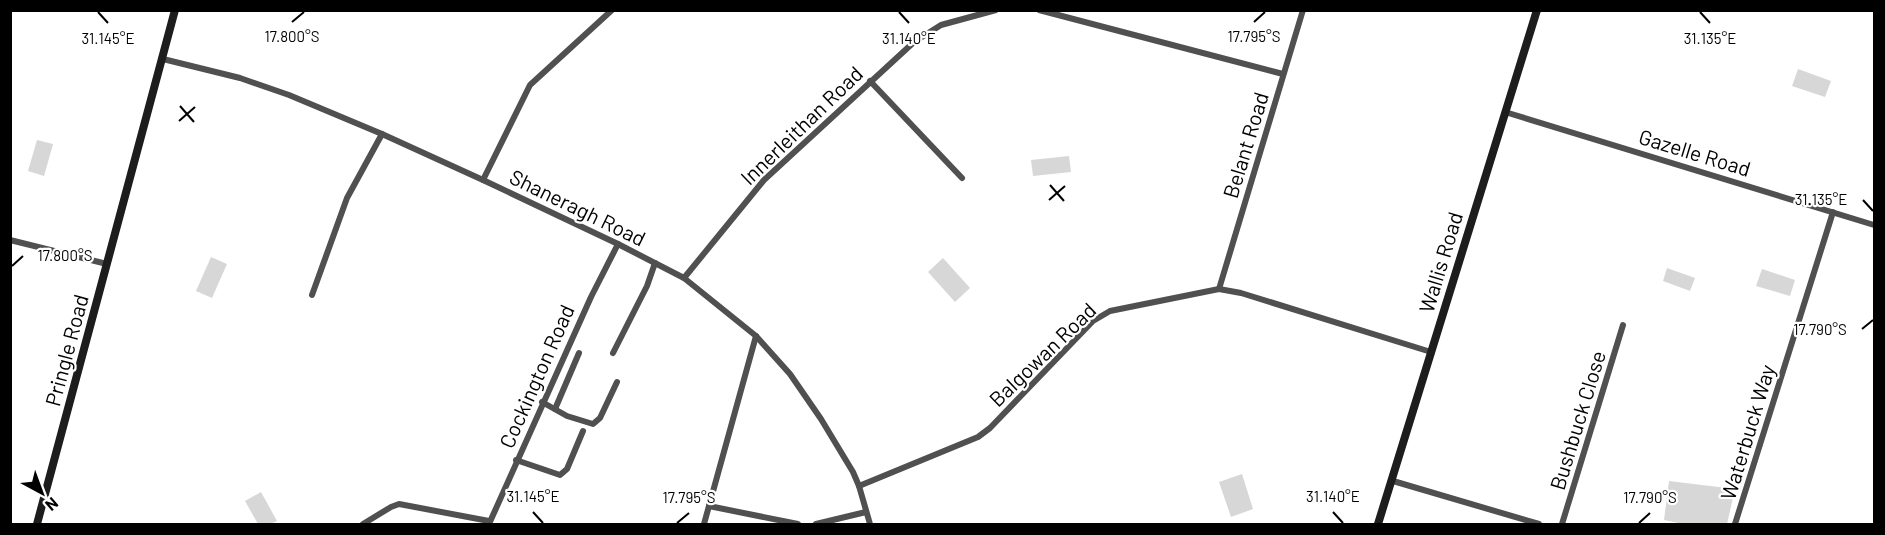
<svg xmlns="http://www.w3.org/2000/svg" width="1885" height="535" font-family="Barlow,sans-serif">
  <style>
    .green { fill: #d7d7d7 }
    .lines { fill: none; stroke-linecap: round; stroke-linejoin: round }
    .street { stroke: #505050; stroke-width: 6 }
    .secondary { stroke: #1d1d1d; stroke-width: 8 }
    .ticks { fill: none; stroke: #000; stroke-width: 2 }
    .labels { text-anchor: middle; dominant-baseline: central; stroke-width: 4.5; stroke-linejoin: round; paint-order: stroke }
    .street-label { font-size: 21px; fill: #000; stroke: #fff }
    .ticks-label { font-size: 15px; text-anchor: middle; fill: #000; stroke: #fff; stroke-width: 4.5; stroke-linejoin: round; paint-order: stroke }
  </style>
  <rect width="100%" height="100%" fill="#fff"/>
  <!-- green -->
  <g class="green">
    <path d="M1798,69L1831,81L1825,97L1792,86Z"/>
    <path d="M37,140L53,144L44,176L28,171Z"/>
    <path d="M1069,156L1071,172L1033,176L1031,160Z"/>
    <path d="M211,257L227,264L212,298L196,291Z"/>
    <path d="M943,258L970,288L955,302L928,272Z"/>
    <path d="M1667,268L1695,278L1690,291L1663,281Z"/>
    <path d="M1762,269L1795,280L1790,296L1756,286Z"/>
    <path d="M1242,474L1253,509L1231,517L1219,482Z"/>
    <path d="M1669,481L1735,489L1727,524H1683L1664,520Z"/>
    <path d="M261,492L277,521L270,524H258L245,501Z"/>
  </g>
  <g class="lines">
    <!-- street -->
    <g class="street">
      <path d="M1039,10L1283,74"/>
      <path d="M163,59L240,78L289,95L382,134L483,180L618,244L684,278L756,336L790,374L821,419L853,472L859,486L870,524"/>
      <path d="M870,81L962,178"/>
      <path d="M1505,112L1874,225"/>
      <path d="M483,180L530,85L612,10"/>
      <path d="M10,240L107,264"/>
      <path d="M684,278L764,180L914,42L941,25L996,10"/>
      <path d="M1219,289L1303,10"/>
      <path d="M312,295L347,198L382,134"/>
      <path d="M613,353L647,286L655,263"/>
      <path d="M542,402L567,416L593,424L600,418L617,382"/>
      <path d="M555,409L579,353"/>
      <path d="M516,460L560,475L567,469L583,431"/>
      <path d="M1393,481L1539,524"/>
      <path d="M859,486L978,437L990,428L1093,321L1110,311L1219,289L1241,293L1431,352"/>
      <path d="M709,506L798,524"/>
      <path d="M363,524L391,507L399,504L489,521"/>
      <path d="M489,524L591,297L618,244"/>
      <path d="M704,524L756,336"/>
      <path d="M816,524L866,512"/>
      <path d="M1562,524L1623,325"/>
      <path d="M1735,524L1833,212"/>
    </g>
    <!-- secondary -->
    <g class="secondary">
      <path d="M37,524L175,10"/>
      <path d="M1378,524L1537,10"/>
    </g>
  </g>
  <!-- ticks -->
  <path class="ticks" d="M98,12L108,23M899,12L909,23M1700,12L1710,23M292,22L304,12M1254,22L1265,12M180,106L194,122M179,121L195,107M1050,185L1064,201M1049,200L1065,186M1863,200L1873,211M12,266L23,256M1862,329L1873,320M533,512L543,523M1333,512L1343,523M677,523L689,513M1639,523L1650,513"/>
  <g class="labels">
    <!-- street labels -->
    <g class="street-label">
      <text transform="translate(801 125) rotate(-44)">Innerleithan Road</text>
      <text transform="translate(1245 145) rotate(-73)">Belant Road</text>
      <text transform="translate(1695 152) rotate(17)">Gazelle Road</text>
      <text transform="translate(578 207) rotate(26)">Shaneragh Road</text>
      <text transform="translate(1440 262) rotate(-73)">Wallis Road</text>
      <text transform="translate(66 350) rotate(-75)">Pringle Road</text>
      <text transform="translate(1042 354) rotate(-44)">Balgowan Road</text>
      <text transform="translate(536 376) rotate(-66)">Cockington Road</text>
      <text transform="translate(1577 420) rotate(-73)">Bushbuck Close</text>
      <text transform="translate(1747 432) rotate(-73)">Waterbuck Way</text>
    </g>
  </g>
  <g class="ticks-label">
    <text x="292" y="42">17.800°S</text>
    <text x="1254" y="42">17.795°S</text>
    <text x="1710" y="44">31.135°E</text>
    <text x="108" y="44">31.145°E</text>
    <text x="909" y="44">31.140°E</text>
    <text x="1821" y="205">31.135°E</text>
    <text x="65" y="261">17.800°S</text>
    <text x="1820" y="335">17.790°S</text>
    <text x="533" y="502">31.145°E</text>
    <text x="1333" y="502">31.140°E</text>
    <text x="689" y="503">17.795°S</text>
    <text x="1650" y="503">17.790°S</text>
  </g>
  <!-- border -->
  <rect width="1885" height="535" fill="none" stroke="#000000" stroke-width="24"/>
  <!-- north arrow -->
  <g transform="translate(42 493) rotate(139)" stroke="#ffffff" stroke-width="4.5" paint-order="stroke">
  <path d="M0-4.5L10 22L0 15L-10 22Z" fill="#000000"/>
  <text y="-9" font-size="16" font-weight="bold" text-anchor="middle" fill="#000000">N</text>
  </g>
</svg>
